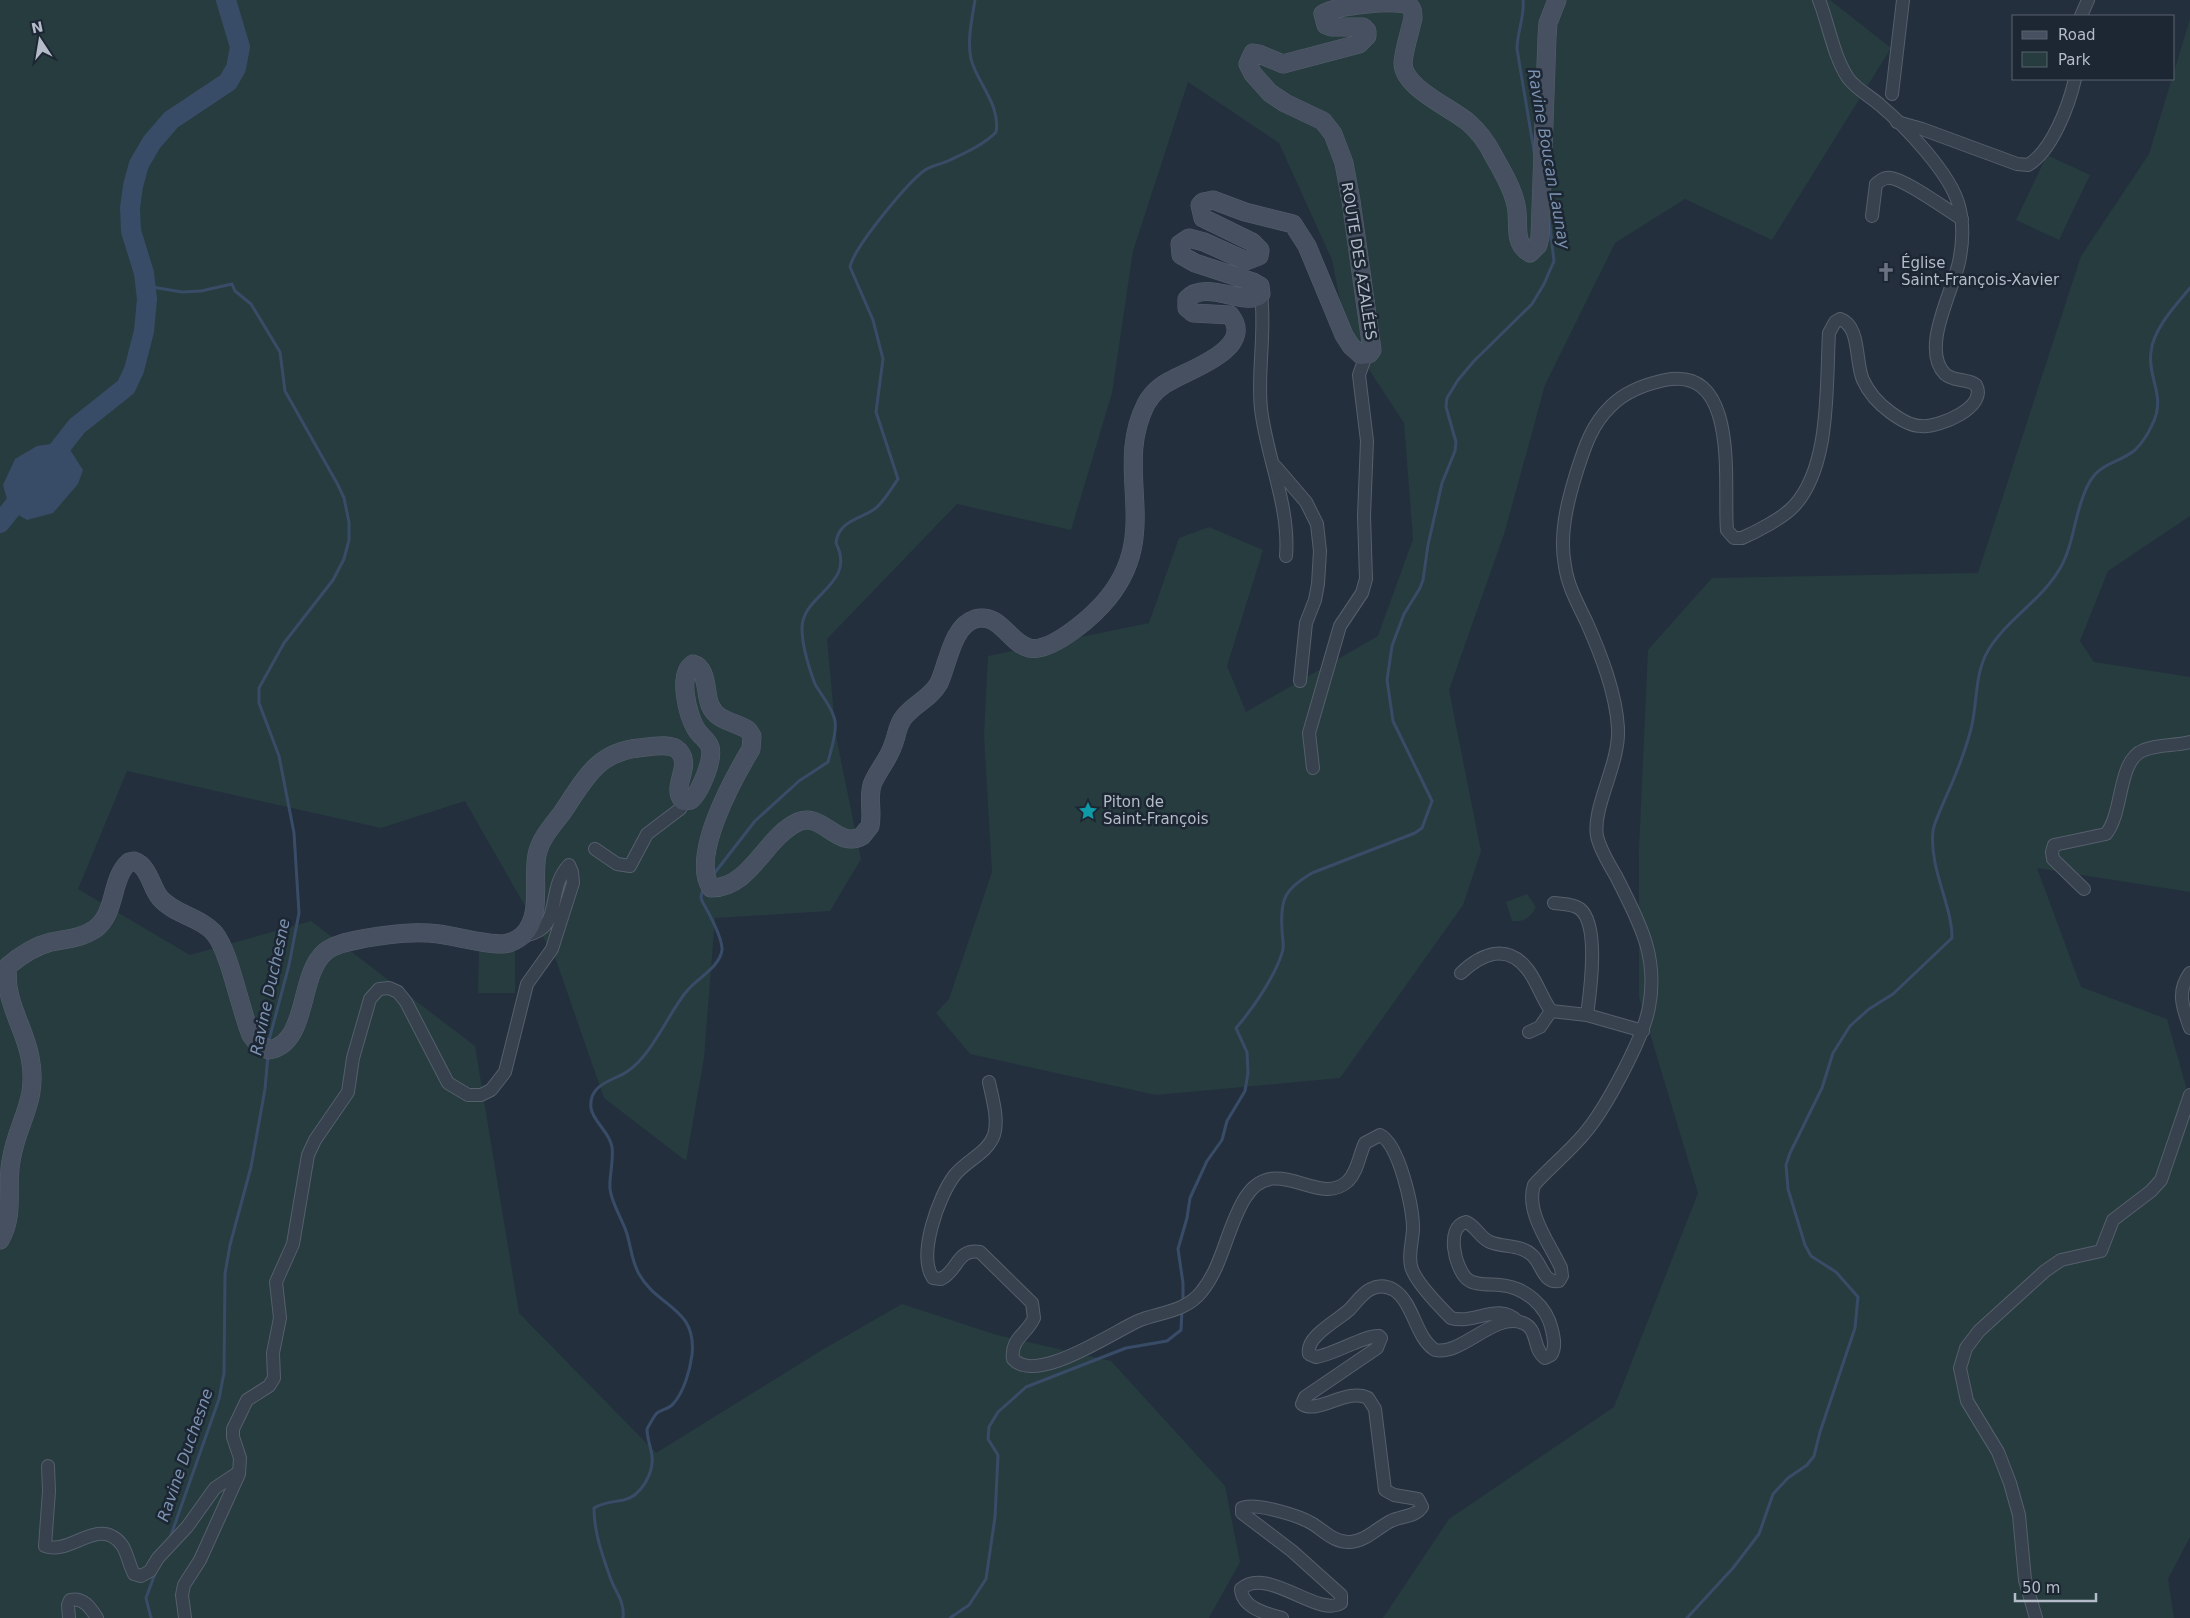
<svg xmlns="http://www.w3.org/2000/svg" width="2190" height="1618" font-family="'DejaVu Sans',sans-serif">
  <style>
    .green { fill: #263c3f }
    .water { fill: #394c67 }
    .lines { fill: none; stroke-linecap: round; stroke-linejoin: round }
    .stream { stroke: #394c67; stroke-width: 3 }
    .river { stroke: #394c67; stroke-width: 20 }
    .minor-casing { stroke: #565f6c; stroke-width: 14 }
    .secondary-casing { stroke: #565f6c; stroke-width: 19 }
    .minor { stroke: #38414e; stroke-width: 12 }
    .secondary { stroke: #465061; stroke-width: 18 }
    .labels { text-anchor: middle; dominant-baseline: central; stroke-width: 5; stroke-linejoin: round; paint-order: stroke }
    .street-label { font-size: 15px; fill: #b4bcc9; stroke: #1d2633 }
    .poi-label { font-size: 15px; fill: #b4bcc9; stroke: #1d2633; text-anchor: start }
    .water-label { font-size: 16px; font-style: italic; fill: #7c92b1; stroke: #1d2633 }
  </style>
  <rect width="100%" height="100%" fill="#242f3e"/>
  <!-- green -->
  <g class="green">
    <path d="M0,0H1830L1891,48L1772,240L1685,199L1615,243L1545,385L1505,531L1449,690L1481,851L1463,905L1340,1078L1156,1095L970,1054L936,1013L949,999L992,872L984,735L988,656L1149,623L1179,538L1209,527L1263,550L1227,666L1246,712L1378,636L1413,539L1404,423L1347,336L1332,260L1279,143L1188,82L1133,251L1112,393L1071,530L957,504L827,639L836,736L861,859L830,911L715,918L704,1058L686,1161L604,1098L556,960L465,801L381,828L127,771L78,889L190,955L311,921L475,1046L519,1313L656,1453L822,1350L902,1304L997,1335L1111,1361L1225,1486L1240,1562L1209,1618H0Z"/>
    <path d="M2190,19V516L2108,571L2080,641L2094,662L2190,677V892L2037,868L2081,987L2167,1019L2190,1101V1537L2168,1579L2174,1618H1383L1449,1519L1614,1407L1698,1193L1639,997V849L1648,650L1712,578L1978,573L2081,256L2149,154Z"/>
    <path d="M2047,155L2090,175L2059,240L2016,220Z"/>
    <path d="M1527,894L1536,907C1530,918 1524,922 1512,921L1506,902Z"/>
    <path d="M479,950L515,951V993H478Z"/>
  </g>
  <!-- water -->
  <path class="water" d="M65,442L83,470L78,484L53,513L27,520L10,510L3,485L15,459L37,446Z"/>
  <g class="lines">
    <!-- stream -->
    <g class="stream">
      <path d="M1523,0C1525,16 1517,32 1517,49L1535,157"/>
      <path d="M146,286L182,292L201,291L232,284L235,291L251,304L280,352L285,391L338,485L344,498L349,522V540L344,559L333,580L284,643L259,688V703L279,756L294,833L299,913L289,965L268,1044"/>
      <path d="M713,875L755,821L799,781L828,762C831,749 837,734 835,721C833,708 821,695 815,684C809,668 802,645 802,628C802,594 857,585 836,543C838,520 862,519 876,508C884,501 892,488 898,479L876,412L883,359L873,320L850,267C854,247 908,182 925,170C933,165 942,164 950,160C965,153 985,144 996,132C1001,105 977,83 971,59C967,40 972,19 975,0"/>
      <path d="M1183,1301V1283L1178,1249L1187,1218L1190,1198L1207,1161L1222,1140L1227,1121L1245,1091L1248,1073L1247,1052L1236,1028C1252,1010 1275,976 1282,953C1285,945 1282,938 1282,930C1280,898 1285,889 1312,873L1415,833L1422,828L1432,801L1393,721L1387,680L1392,646L1404,614L1420,588L1423,580L1428,545L1442,483L1455,451L1456,442L1446,407L1447,398L1458,380L1474,361L1532,304L1544,284L1554,261L1549,219"/>
      <path d="M170,1538L219,1399L224,1373L225,1274L230,1245L251,1167L265,1089L268,1055"/>
      <path d="M151,1618L146,1598L156,1571"/>
      <path d="M623,1618C625,1601 615,1592 610,1577C602,1554 594,1532 594,1508C604,1502 613,1502 624,1500C641,1496 654,1473 652,1456C651,1447 647,1439 647,1429C650,1424 653,1417 657,1413C662,1409 669,1409 673,1404C684,1392 690,1370 692,1355C697,1307 658,1308 639,1274C631,1260 631,1245 626,1231C621,1217 612,1204 610,1189C609,1175 614,1161 612,1147C610,1132 593,1122 591,1108C588,1083 616,1080 628,1071C652,1055 668,1014 686,992C696,979 720,967 722,950C723,939 708,911 702,901L701,897L703,888"/>
      <path d="M950,1618L969,1605L986,1579L995,1517L998,1455L988,1439L989,1427L998,1412L1026,1387L1126,1348L1167,1341L1181,1330L1182,1310"/>
      <path d="M1687,1618L1733,1568L1759,1534L1773,1494L1788,1478L1807,1465L1814,1456L1820,1432L1855,1328L1858,1297L1836,1272L1811,1256L1805,1245L1788,1189L1786,1165L1790,1153L1822,1088L1833,1053L1850,1026L1869,1009L1893,994L1952,938C1952,904 1929,869 1933,831C1935,820 1941,809 1945,799C1955,777 1965,752 1971,729C1978,702 1974,673 1989,649C2008,619 2041,600 2059,570C2075,544 2074,511 2088,485C2099,462 2118,464 2135,450C2142,443 2148,434 2152,425C2167,396 2147,378 2151,352C2153,329 2176,305 2190,288"/>
    </g>
    <!-- river -->
    <g class="river">
      <path d="M48,463L77,426L126,387L134,370L144,331L147,299L144,273L131,231L130,208L133,186L139,164L152,142L171,120L228,82L236,68L240,47L226,0"/>
      <path d="M0,523L27,489"/>
    </g>
    <!-- minor casing -->
    <g class="minor-casing">
      <g id="minor">
        <path d="M2081,16L2088,0"/>
        <path d="M1892,94L1903,0"/>
        <path d="M1897,122L1922,129L2017,164L2028,165C2052,151 2069,105 2075,79"/>
        <path d="M1872,216L1876,184C1880,181 1884,177 1890,178C1905,179 1947,210 1962,219"/>
        <path d="M1261,294C1266,333 1257,371 1261,409C1267,459 1290,506 1286,556"/>
        <path d="M1276,467L1306,502L1317,524L1320,551L1318,584L1315,600L1306,623L1300,681"/>
        <path d="M1313,768L1309,733L1340,626L1362,593L1366,579L1364,516L1367,441L1359,375L1366,355"/>
        <path d="M595,849L617,864L630,866L647,834L680,809L684,802"/>
        <path d="M2084,889L2053,859L2052,852L2054,845L2106,834C2124,812 2117,760 2144,750C2158,744 2175,746 2190,742"/>
        <path d="M1554,903C1562,904 1574,904 1580,909C1600,925 1590,993 1587,1015"/>
        <path d="M1461,973C1481,954 1507,942 1528,970C1537,982 1542,998 1551,1011L1540,1027L1529,1032"/>
        <path d="M2190,973C2176,992 2183,1008 2190,1028"/>
        <path d="M1551,1011L1587,1015L1643,1031"/>
        <path d="M989,1082C992,1097 999,1119 994,1135C988,1153 965,1161 954,1176C939,1196 917,1255 933,1278L941,1279C958,1271 957,1248 980,1252L1032,1303L1034,1318C1027,1334 1010,1339 1013,1359C1036,1385 1113,1332 1138,1321C1160,1312 1186,1312 1202,1291C1223,1265 1227,1227 1245,1198C1275,1150 1318,1209 1348,1181C1358,1171 1359,1155 1365,1143L1380,1135C1399,1144 1413,1207 1413,1228C1413,1240 1408,1253 1411,1266C1414,1280 1440,1307 1451,1318C1474,1325 1498,1302 1517,1321"/>
        <path d="M48,1466L49,1491L45,1546C70,1556 99,1515 122,1545C127,1552 129,1565 134,1574L141,1576L150,1571L158,1558L187,1527L215,1488L239,1472"/>
        <path d="M69,1618L68,1605L70,1600C83,1597 90,1607 97,1618"/>
        <path d="M185,1618L182,1595L184,1585L200,1560L239,1474L240,1458L233,1437V1429L247,1400L269,1386L274,1378L273,1353L280,1318L276,1282L293,1244L308,1155L315,1140L348,1092L353,1058L370,999L379,989L389,988L398,992L406,1002L448,1083L468,1095H481L491,1090L505,1072L527,984L552,949L573,883L572,872L569,865C544,891 566,930 522,936"/>
        <path d="M1282,1618C1267,1614 1242,1608 1241,1589C1267,1565 1318,1618 1341,1603V1595L1292,1551L1242,1513V1508C1256,1502 1300,1516 1313,1524C1324,1531 1335,1543 1350,1542C1366,1541 1377,1528 1391,1521C1400,1516 1416,1517 1422,1507L1418,1499L1394,1495L1385,1490L1375,1409L1368,1398C1348,1387 1317,1415 1302,1404L1305,1397L1377,1348L1381,1338L1379,1336C1365,1335 1335,1354 1316,1357L1309,1354C1305,1337 1338,1320 1349,1310C1356,1303 1362,1293 1371,1289C1379,1285 1387,1286 1394,1290C1414,1303 1415,1337 1435,1350C1462,1356 1495,1311 1523,1323C1539,1329 1532,1349 1545,1358L1551,1355C1556,1348 1554,1338 1552,1330C1547,1306 1525,1287 1500,1285C1490,1284 1475,1286 1467,1279C1455,1268 1445,1227 1466,1222C1476,1226 1480,1238 1490,1242C1505,1248 1521,1244 1533,1256C1542,1265 1544,1284 1559,1281L1562,1276L1561,1268C1550,1244 1525,1212 1534,1185C1550,1167 1569,1152 1584,1134C1605,1110 1644,1037 1649,1007C1659,955 1638,920 1616,876C1609,864 1600,850 1597,836C1592,807 1620,764 1618,728C1616,693 1601,655 1587,623C1578,604 1568,587 1565,566C1559,536 1567,503 1576,474C1584,449 1591,425 1611,406C1625,392 1646,384 1665,380C1741,365 1723,487 1727,530L1734,538H1742C1756,532 1783,518 1794,506C1831,466 1826,385 1829,333L1835,322L1840,319C1861,326 1855,363 1863,380C1869,393 1879,404 1890,412C1898,418 1910,426 1921,426C1939,428 1988,407 1976,385C1967,378 1954,382 1945,374C1920,349 1953,291 1959,262C1963,243 1964,225 1959,206C1951,174 1905,126 1880,105C1870,96 1856,89 1848,78C1833,55 1829,25 1819,0"/>
        <path d="M2036,1618L2025,1580L2019,1515L2010,1483L1998,1452L1967,1401L1960,1368L1966,1348L1979,1331L2045,1271L2061,1260L2101,1251L2113,1220L2151,1191L2161,1180L2190,1095"/>
      </g>
    </g>
    <!-- secondary casing -->
    <g class="secondary-casing">
      <path id="secondary" d="M0,1240C15,1215 6,1188 11,1161C17,1121 39,1102 30,1057C24,1026 3,999 8,966C21,955 35,946 51,942C66,939 82,938 95,929C117,913 110,879 129,862L134,861C149,866 151,887 160,898C175,915 201,917 215,934C230,953 240,1009 251,1035L257,1043L269,1050C309,1043 298,975 325,952C336,943 353,941 367,938C391,934 414,931 439,934C460,937 482,944 502,944C510,944 517,940 523,935C543,916 532,879 537,855C540,839 552,826 562,813C584,781 596,752 639,748C650,747 671,742 679,751C693,767 670,786 683,801L691,800C700,792 714,760 710,747C708,740 700,736 696,729C688,716 677,674 693,664C708,668 705,693 710,705C717,722 735,721 748,730L752,736L751,749C733,779 690,856 711,888C751,888 765,837 798,822C822,811 838,850 862,836L870,826C873,812 868,799 872,785C877,771 889,759 893,745C897,736 897,725 904,717C914,704 931,698 939,683C948,664 952,626 975,619C1000,612 1009,643 1029,648C1050,653 1088,620 1102,605C1166,535 1111,473 1146,404C1152,393 1163,384 1174,379C1192,369 1256,347 1230,315L1193,313L1187,308V299C1206,278 1249,309 1261,294L1260,286L1253,282L1195,263L1181,255L1180,244L1189,238L1204,242L1246,261L1259,256L1260,250L1252,242L1203,218L1200,205L1203,202L1213,200L1245,212L1293,224L1307,246L1344,335L1351,346L1361,355L1369,354L1372,350L1351,201L1344,163L1333,134L1323,121L1285,103L1270,93L1253,74L1248,64L1253,53L1259,54L1283,64L1359,44L1367,36V31L1363,27H1331L1326,25L1323,14C1337,5 1394,0 1408,5C1413,8 1413,13 1413,18C1410,32 1404,49 1403,63C1403,88 1452,108 1469,123C1479,132 1486,141 1492,153C1501,169 1512,187 1516,205C1520,221 1512,244 1530,253L1538,245L1540,237L1547,37L1548,23L1557,0"/>
    </g>
    <!-- minor -->
    <use href="#minor" class="minor"/>
    <!-- secondary -->
    <use href="#secondary" class="secondary"/>
  </g>
  <!-- icons -->
  <defs>
    <g id="church-bare" transform="scale(1.5)"><path d="M-1.2-6h2.4v3.5h3.3v2.4h-3.3V6h-2.4V-.1h-3.3v-2.4h3.3Z" fill="#6b7280" stroke="#1d2633" stroke-width="2.5" paint-order="stroke"/></g>
    <g id="sight-bare" transform="scale(1.5)"><path d="M0-6L1.8-2.2L6-1.7L2.9 1.2L3.7 5.4L0 3.3L-3.7 5.4L-2.9 1.2L-6-1.7L-1.8-2.2Z" fill="#0f9aa8" stroke="#1d2633" stroke-width="2.5" paint-order="stroke"/></g>
  </defs>
  <g fill-rule="evenodd">
    <use href="#church-bare" x="1886" y="272"/>
    <use href="#sight-bare" x="1088" y="811"/>
  </g>
  <g class="labels">
    <!-- street labels -->
    <g class="street-label">
      <text transform="translate(1359 261) rotate(81)">ROUTE DES AZALÉES</text>
    </g>
    <!-- poi labels -->
    <g class="poi-label">
      <text x="1901" y="263">Église<tspan x="1901" dy="17">Saint-François-Xavier</tspan></text>
      <text x="1103" y="802">Piton de<tspan x="1103" dy="17">Saint-François</tspan></text>
    </g>
    <!-- water labels -->
    <g class="water-label">
      <text transform="translate(1549 159) rotate(80)">Ravine Boucan Launay</text>
      <text transform="translate(270 987) rotate(-78)">Ravine Duchesne</text>
      <text transform="translate(185 1455) rotate(-71)">Ravine Duchesne</text>
    </g>
  </g>
  <!-- legend -->
  <rect x="2012" y="15" width="162" height="65" fill="#1d2633" stroke="#59626f"/>
  <rect x="2022" y="31" width="25" height="8" fill="#465061" stroke="#59626f"/>
  <text x="2058" y="40" font-size="15" fill="#b4bcc9">Road</text>
  <rect x="2022" y="52" width="25" height="15" fill="#263c3f" stroke="#59626f"/>
  <text x="2058" y="65" font-size="15" fill="#b4bcc9">Park</text>
  <!-- north arrow -->
  <g transform="translate(40 40) rotate(348)" stroke="#1d2633" stroke-width="4" paint-order="stroke">
  <path d="M0-4L9 19L0 12L-9 19Z" fill="#b4bcc9"/>
  <text y="-8" font-size="14" font-weight="bold" text-anchor="middle" fill="#b4bcc9">N</text>
  </g>
  <!-- scale -->
  <path d="M2015 1593v8h81v-8" fill="none" stroke="#b4bcc9" stroke-width="2.5"/>
  <text x="2022" y="1593" font-size="15" fill="#b4bcc9" stroke="#1d2633" stroke-width="4" paint-order="stroke">50 m</text>
</svg>
